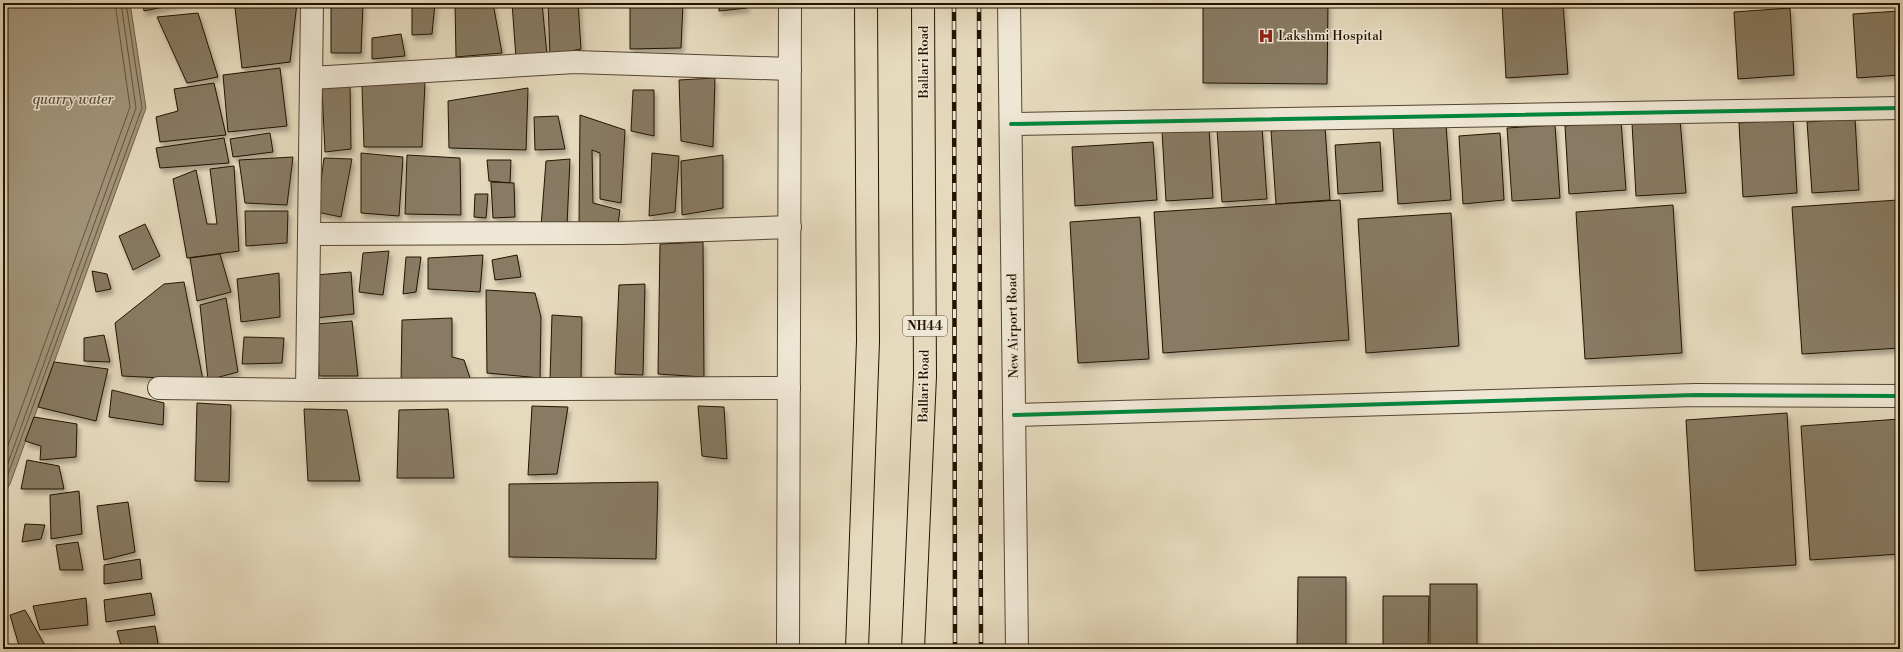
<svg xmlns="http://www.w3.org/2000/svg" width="1903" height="652" font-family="'Libre Bodoni',serif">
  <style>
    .water { fill: #a4967d; stroke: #70624b }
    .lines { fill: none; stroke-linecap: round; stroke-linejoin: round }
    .shore { stroke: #64543e; stroke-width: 1 }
    .building { fill: #887a63; stroke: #231300; filter: url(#shadow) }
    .minor-casing { stroke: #544530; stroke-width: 24 }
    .highway-casing { stroke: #231300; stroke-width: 24 }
    .minor { stroke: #efe7d5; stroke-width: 22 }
    .highway { stroke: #e6dabe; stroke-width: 22 }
    .rail-casing { stroke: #231300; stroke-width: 4.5 }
    .rail { stroke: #efe7d5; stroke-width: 3; stroke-dasharray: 9; stroke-linecap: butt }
    .cycleway-casing { stroke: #efe7d5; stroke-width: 6 }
    .cycleway { stroke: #00873e; stroke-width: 4 }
    .labels { text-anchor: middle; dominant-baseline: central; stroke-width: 3; stroke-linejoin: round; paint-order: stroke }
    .shield { fill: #efe7d5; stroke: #605340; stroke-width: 1 }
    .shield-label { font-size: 12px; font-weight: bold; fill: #231300 }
    .poi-label { font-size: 13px; fill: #231300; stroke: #efe7d5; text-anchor: start }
    .street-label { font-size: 13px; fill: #231300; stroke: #efe7d5 }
    .water-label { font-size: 14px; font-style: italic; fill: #5d4e38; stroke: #efe7d5 }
  </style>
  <defs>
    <filter id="shadow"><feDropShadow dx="2.5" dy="4.5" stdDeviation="2" flood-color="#0004"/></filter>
  </defs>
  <rect width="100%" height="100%" fill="#e6dabe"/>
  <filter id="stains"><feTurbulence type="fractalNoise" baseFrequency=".005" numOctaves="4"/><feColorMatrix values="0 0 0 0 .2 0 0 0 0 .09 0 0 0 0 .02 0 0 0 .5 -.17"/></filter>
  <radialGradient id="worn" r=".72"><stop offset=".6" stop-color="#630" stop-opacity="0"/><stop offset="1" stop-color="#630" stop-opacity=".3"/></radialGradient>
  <!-- water -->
  <path class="water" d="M3,3H130L146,108L10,484L3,495Z"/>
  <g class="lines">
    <!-- shore -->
    <g class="shore">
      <path d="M3,459L130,107L115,3"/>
      <path d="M3,477L136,108L121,3"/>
      <path d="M3,488L142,108L126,3"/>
    </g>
  </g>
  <!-- building -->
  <g class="building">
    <path d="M143,3H183L144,11Z"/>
    <path d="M255,3H297L290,62L242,68L235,8Z"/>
    <path d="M331,3H363L361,53H331Z"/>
    <path d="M412,3H435L432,34L412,35Z"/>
    <path d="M455,3H493L502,53L456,57Z"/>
    <path d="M512,3H542L547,55L516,58Z"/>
    <path d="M548,3H578L581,49L550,55Z"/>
    <path d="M630,3H683L681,48L630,49Z"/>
    <path d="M719,3H746L747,8L719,11Z"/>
    <path d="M1203,3H1328L1327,84L1203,83Z"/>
    <path d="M1502,3H1563L1568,74L1506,78Z"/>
    <path d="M1790,8L1794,75L1738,79L1734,12Z"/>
    <path d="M1900,11V75L1857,78L1853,14Z"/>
    <path d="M198,13L218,77L187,83L157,17Z"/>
    <path d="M401,34L405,56L372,59V38Z"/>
    <path d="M280,68L287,126L228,132L223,75Z"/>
    <path d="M715,78L713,147L681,141L679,80Z"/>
    <path d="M425,82L422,147H364L362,86Z"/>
    <path d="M214,83L226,135L160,142L156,117L178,111L174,89Z"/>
    <path d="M350,85L351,149L325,152L322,89Z"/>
    <path d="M528,88L526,150L449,148L448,101Z"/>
    <path d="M633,90H654V136L631,131Z"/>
    <path d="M580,115L625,130L621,203L600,199V153L592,150L593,203L620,210L618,223L579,225Z"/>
    <path d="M558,116L565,149L535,150L534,117Z"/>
    <path d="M1855,118L1859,190L1812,193L1807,122Z"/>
    <path d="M1680,119L1686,193L1636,196L1632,123Z"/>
    <path d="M1793,119L1797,193L1743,197L1739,123Z"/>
    <path d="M1621,121L1626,190L1569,194L1565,126Z"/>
    <path d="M1446,124L1451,200L1398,204L1393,128Z"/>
    <path d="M1555,125L1560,198L1512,201L1507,128Z"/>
    <path d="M1262,127L1267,199L1222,202L1217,130Z"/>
    <path d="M1325,127L1330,200L1276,204L1271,131Z"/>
    <path d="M1209,128L1213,198L1166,201L1162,131Z"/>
    <path d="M270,133L273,152L233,157L230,139Z"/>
    <path d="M1500,133L1504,200L1463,204L1459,136Z"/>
    <path d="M224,138L229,163L160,168L156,148Z"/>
    <path d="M1153,142L1157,200L1075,206L1072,147Z"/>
    <path d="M1380,142L1383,191L1338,194L1335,145Z"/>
    <path d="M361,153L403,157L399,216L361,213Z"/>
    <path d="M652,153L679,156L675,212L649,216Z"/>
    <path d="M407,155L460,158L461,215L405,214Z"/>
    <path d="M723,155V208L682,215L681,161Z"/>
    <path d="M293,157L287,205L245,203L239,160Z"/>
    <path d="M324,158L352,159L341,217L317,212Z"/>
    <path d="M570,159L567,225L541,227L546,161Z"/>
    <path d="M487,160H511L510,183L489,181Z"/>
    <path d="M234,166L239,251L187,258L173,179L196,170L207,224H217L210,169Z"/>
    <path d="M491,182L514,183L515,217L493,218Z"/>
    <path d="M475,194H488L486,218L474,217Z"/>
    <path d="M1340,200L1349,340L1163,353L1154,212Z"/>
    <path d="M1898,200L1900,348L1802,354L1792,207Z"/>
    <path d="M1673,205L1682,353L1585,359L1576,212Z"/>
    <path d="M245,211H288L287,243L246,246Z"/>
    <path d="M1451,213L1459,346L1366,353L1358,219Z"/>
    <path d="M1140,217L1149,359L1078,363L1070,222Z"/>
    <path d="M145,224L160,256L133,270L119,236Z"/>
    <path d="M703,242L704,377L658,374L660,244Z"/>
    <path d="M389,251L383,295L359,292L363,253Z"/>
    <path d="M220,254L231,292L197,301L190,258Z"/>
    <path d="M483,255L480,292L428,289V258Z"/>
    <path d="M517,255L521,277L495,280L492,260Z"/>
    <path d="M406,257H421L416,292L403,294Z"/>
    <path d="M92,271L107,274L111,289L96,292Z"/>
    <path d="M351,272L354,314L315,318L316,275Z"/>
    <path d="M279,273L280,317L241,322L237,279Z"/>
    <path d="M184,282L203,380L122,376L115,323L164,284Z"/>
    <path d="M645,284L643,375L615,374L619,285Z"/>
    <path d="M486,290L535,293L541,317L540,378L487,373Z"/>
    <path d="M226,298L238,372L208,380L200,305Z"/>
    <path d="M552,315L582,317L581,379H550Z"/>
    <path d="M452,318V357L464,360L471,381L401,384L402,320Z"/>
    <path d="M352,321L358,376H319L317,324Z"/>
    <path d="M104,335L110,362L84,361V338Z"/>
    <path d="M244,337L284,338L282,363L242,364Z"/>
    <path d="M54,362L108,369L96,421L38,407Z"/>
    <path d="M112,390L164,403L163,425L109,417Z"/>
    <path d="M197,403L231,405L229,482L195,481Z"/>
    <path d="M532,406L568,407L557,474L528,475Z"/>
    <path d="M698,406L724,407L727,459L702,456Z"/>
    <path d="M304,409L347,410L360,481H308Z"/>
    <path d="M448,409L454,478H397L399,410Z"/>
    <path d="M1787,413L1796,565L1695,571L1686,420Z"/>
    <path d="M34,417L77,424L76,457L40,460L41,446L25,441Z"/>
    <path d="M1900,419V554L1810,560L1801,426Z"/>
    <path d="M27,460L59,466L64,489H21Z"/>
    <path d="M658,482L656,559L509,557V484Z"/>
    <path d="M79,491L82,534L51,539L50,495Z"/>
    <path d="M128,502L135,552L104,560L97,506Z"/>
    <path d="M25,524L45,525L41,539L22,542Z"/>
    <path d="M78,542L83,570H60L56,545Z"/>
    <path d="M140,559L142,579L104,584V565Z"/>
    <path d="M1298,577H1346V649H1297Z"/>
    <rect x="1430" y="584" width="47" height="65"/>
    <path d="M151,593L155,615L106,622L104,600Z"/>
    <path d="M1383,596H1429L1428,649H1383Z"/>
    <path d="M86,598L88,625L40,630L33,606Z"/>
    <path d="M25,610L47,649H20L10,615Z"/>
    <path d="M155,626L159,649H122L117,631Z"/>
  </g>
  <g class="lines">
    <!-- minor casing -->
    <g class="minor-casing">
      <g id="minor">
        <path d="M312,3L307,390L789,388"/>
        <path d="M1009,3L1017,649"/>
        <path d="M311,78L575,62L790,69"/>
        <path d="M1011,124L1900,108"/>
        <path d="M309,234L622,233L790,227"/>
        <path d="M159,388L307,390"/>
        <path d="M1014,415L1696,395L1900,396"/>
        <path d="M788,649L790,3"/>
      </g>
    </g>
    <!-- highway casing -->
    <g class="highway-casing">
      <g id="highway">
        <path d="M857,649L868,341L866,3"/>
        <path d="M913,649L925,376L923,3"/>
      </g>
    </g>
    <!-- minor -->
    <use href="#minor" class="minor"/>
    <!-- highway -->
    <use href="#highway" class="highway"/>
    <!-- rail casing -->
    <g class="rail-casing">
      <g id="rail">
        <path d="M954,3L955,649"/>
        <path d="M979,3L981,649"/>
      </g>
    </g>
    <!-- rail -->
    <use href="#rail" class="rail"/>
    <!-- cycleway casing -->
    <g class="cycleway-casing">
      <g id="cycleway">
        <path d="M1011,124L1900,108"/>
        <path d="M1014,415L1696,395L1900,396"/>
      </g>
    </g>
    <!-- cycleway -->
    <use href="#cycleway" class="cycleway"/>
  </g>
  <!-- icons -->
  <defs>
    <g id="hospital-bare" transform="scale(1.2)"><path d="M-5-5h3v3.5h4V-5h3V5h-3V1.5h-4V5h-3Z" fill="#8f2418" stroke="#efe7d5" stroke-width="2.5" paint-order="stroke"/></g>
  </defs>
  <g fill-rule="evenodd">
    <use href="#hospital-bare" x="1266" y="36"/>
  </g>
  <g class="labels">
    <!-- shield labels -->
    <rect class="shield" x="903" y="316" width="44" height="20" rx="3"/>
    <g class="shield-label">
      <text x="925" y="326">NH44</text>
    </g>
    <!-- poi labels -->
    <g class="poi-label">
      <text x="1278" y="36">Lakshmi Hospital</text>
    </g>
    <!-- street labels -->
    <g class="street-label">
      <text transform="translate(924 62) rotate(-90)">Ballari Road</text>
      <text transform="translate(1013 326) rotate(-91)">New Airport Road</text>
      <text transform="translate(924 386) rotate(-89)">Ballari Road</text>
    </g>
    <!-- water labels -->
    <g class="water-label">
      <text x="73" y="100">quarry water</text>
    </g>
  </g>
  <!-- margin -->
  <rect width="1903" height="652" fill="none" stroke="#e6dabe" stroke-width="16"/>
  <rect x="4" y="4" width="1895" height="644" fill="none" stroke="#231300" stroke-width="2"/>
  <rect x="8" y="8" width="1887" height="636" fill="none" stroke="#231300"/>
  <rect width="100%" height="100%" filter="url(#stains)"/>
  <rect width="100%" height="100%" fill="url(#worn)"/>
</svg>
